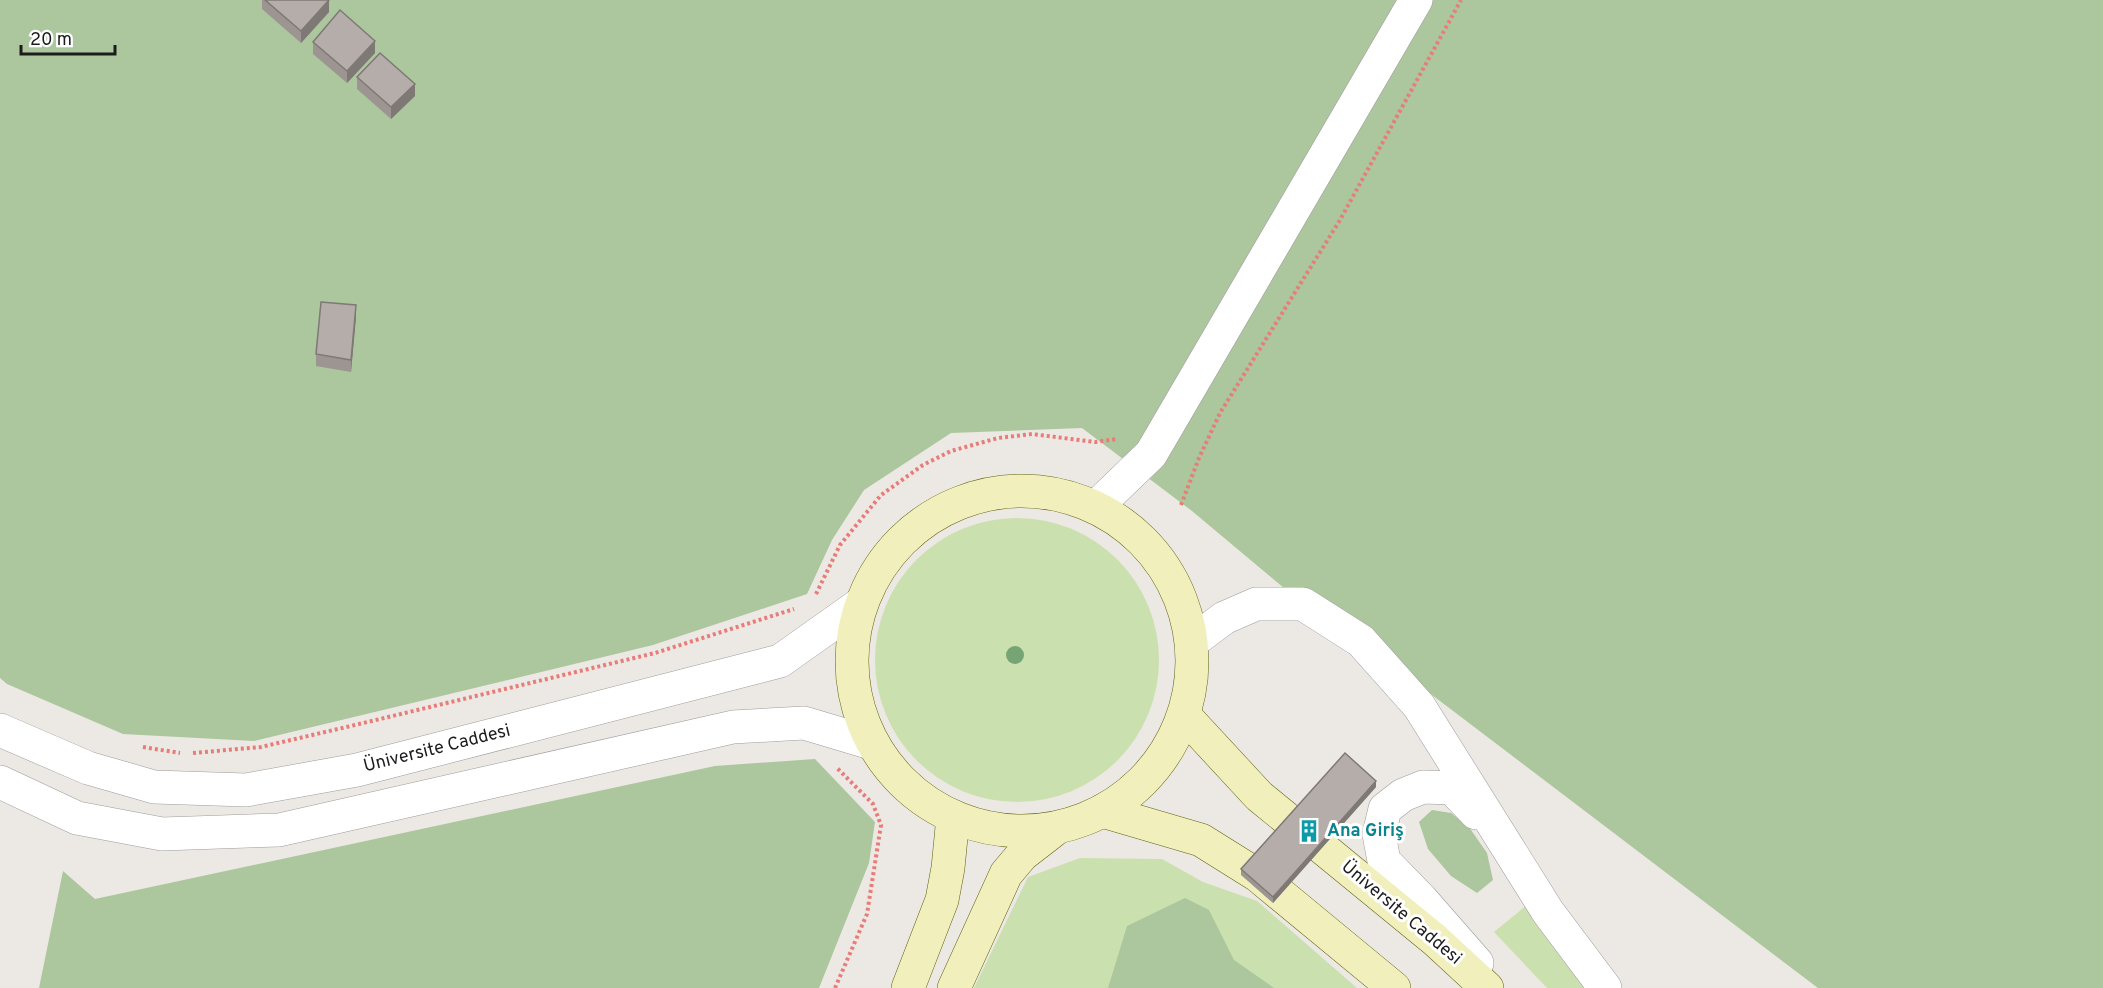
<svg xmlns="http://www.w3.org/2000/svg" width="2103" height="988" font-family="Overpass,sans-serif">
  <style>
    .grass { fill: #cbe0af }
    .forest { fill: #acc69d }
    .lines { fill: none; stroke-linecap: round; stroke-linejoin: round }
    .tertiary-casing { stroke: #9d9d9d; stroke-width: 34 }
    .secondary-casing { stroke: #616412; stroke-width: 34 }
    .path { stroke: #e87c79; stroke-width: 4; stroke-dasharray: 3 3; stroke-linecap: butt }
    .tertiary { stroke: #fff; stroke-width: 33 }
    .secondary { stroke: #f1efbc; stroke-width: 33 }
    .tree { fill: #77a474 }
    .wall { fill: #9c9591 }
    .shaded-wall { fill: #7f7976 }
    .building { fill: #b5ada9; stroke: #7f7976; stroke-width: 1.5 }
    .labels { text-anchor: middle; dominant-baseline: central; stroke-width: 6; stroke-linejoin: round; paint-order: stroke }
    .street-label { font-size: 18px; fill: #1c1c1c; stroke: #fff }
    .culture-label { font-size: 18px; font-weight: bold; fill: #0d838f; stroke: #fff; text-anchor: start }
  </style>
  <rect width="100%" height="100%" fill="#ece8e3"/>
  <!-- grass -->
  <g class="grass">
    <circle cx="1017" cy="660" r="142"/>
    <path d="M1080,858L1162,859L1203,882L1257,901L1357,988H974L1028,877Z"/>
    <path d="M1528,904L1592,988H1547L1494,932Z"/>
  </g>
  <!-- forest -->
  <g class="forest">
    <path d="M0,0H2103V988H1818L1361,641L1303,604L1192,511L1082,428L951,433L864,490L832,540L807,594L653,645L254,741L123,734L7,684L0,678Z"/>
    <path d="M815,759L875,822L869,863L819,988H39L63,871L95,899L715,766Z"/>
    <path d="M1432,810L1451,813L1469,827L1487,853L1493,880L1477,893L1451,876L1428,849L1419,822Z"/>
    <path d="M1185,898L1209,910L1234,960L1274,988H1108L1127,926Z"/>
  </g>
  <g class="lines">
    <!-- tertiary casing -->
    <g class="tertiary-casing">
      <g id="tertiary">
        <path d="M1096,507L1151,454L1416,0"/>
        <path d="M1192,642L1224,618L1256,604H1303L1361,641L1419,706L1548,912L1605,988"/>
        <path d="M0,730L88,768L154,787L246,790L357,770L780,661L859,605"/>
        <path d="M0,782L77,818L162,834L279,830L733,727L804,723L871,743"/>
        <path d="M1476,813L1452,788L1423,787L1403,795L1385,809L1379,834L1384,861L1421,899L1477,963"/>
      </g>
    </g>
    <!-- secondary casing -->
    <g class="secondary-casing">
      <g id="secondary">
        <circle cx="1022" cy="661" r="170"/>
        <path d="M1184,715L1259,796L1435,940L1487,988"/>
        <path d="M1102,811L1201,840L1257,875L1394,988"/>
        <path d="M908,988L942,900L948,868L953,817"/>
        <path d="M954,988L1006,874L1022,855L1053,831"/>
      </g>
    </g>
    <!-- path -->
    <g class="path">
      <path d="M1181,505L1199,458L1220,413L1340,220L1461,0"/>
      <path d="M816,594L840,545L881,495L923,465L951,451L998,438L1032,434L1095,442L1117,439"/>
      <path d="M143,747L180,753"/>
      <path d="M193,753L261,747L355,725L655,653L794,609"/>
      <path d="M835,988L867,914L881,825L873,804L836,767"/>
    </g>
    <!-- tertiary -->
    <use href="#tertiary" class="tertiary"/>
    <!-- secondary -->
    <use href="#secondary" class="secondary"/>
  </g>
  <!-- trees -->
  <circle class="tree" cx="1015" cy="655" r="9"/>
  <!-- wall -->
  <g class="wall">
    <path d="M262,0H329V12L301,43L262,9Z"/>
    <path d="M313,42L375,53L347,83L313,54Z"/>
    <path d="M357,77L415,96L391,119L357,89Z"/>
    <path d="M356,317L351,372L316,366V354Z"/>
    <path d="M1376,787L1273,903L1241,875V869Z"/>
  </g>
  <!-- shaded-wall -->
  <g class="shaded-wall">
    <path d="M329,0V12L301,43V31Z"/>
    <path d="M375,41V53L347,83V71Z"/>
    <path d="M415,84V96L391,119V107Z"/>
    <path d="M356,305V317L351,372V360Z"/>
    <path d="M1376,781V787L1273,903V897Z"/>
  </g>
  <!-- building -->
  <g class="building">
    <path d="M265,0H329L301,31Z"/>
    <path d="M340,10L375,41L347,71L313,42Z"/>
    <path d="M380,53L415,84L391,107L357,77Z"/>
    <path d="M321,302L356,305L351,360L316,354Z"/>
    <path d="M1345,753L1376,781L1273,897L1241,869Z"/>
  </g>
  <!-- icons -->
  <defs>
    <g id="building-bare" transform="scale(1.8)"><path d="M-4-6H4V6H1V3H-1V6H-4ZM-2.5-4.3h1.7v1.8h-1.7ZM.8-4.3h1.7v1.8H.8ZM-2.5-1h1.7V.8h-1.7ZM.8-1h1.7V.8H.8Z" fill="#0f9aa8" stroke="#fff" stroke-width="2.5" paint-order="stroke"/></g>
  </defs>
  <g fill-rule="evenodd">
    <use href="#building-bare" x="1309" y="831"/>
  </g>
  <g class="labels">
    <!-- street labels -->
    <g class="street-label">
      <text transform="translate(437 749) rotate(-14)">Üniversite Caddesi</text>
      <text transform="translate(1401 913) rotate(40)">Üniversite Caddesi</text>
    </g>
    <!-- culture labels -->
    <g class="culture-label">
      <text x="1327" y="831">Ana Giriş</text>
    </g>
  </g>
  <!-- scale -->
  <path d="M21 45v9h94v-9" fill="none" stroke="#1c1c1c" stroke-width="3"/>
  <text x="30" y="45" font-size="18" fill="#1c1c1c" stroke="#ffffff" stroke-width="4.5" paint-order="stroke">20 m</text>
</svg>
